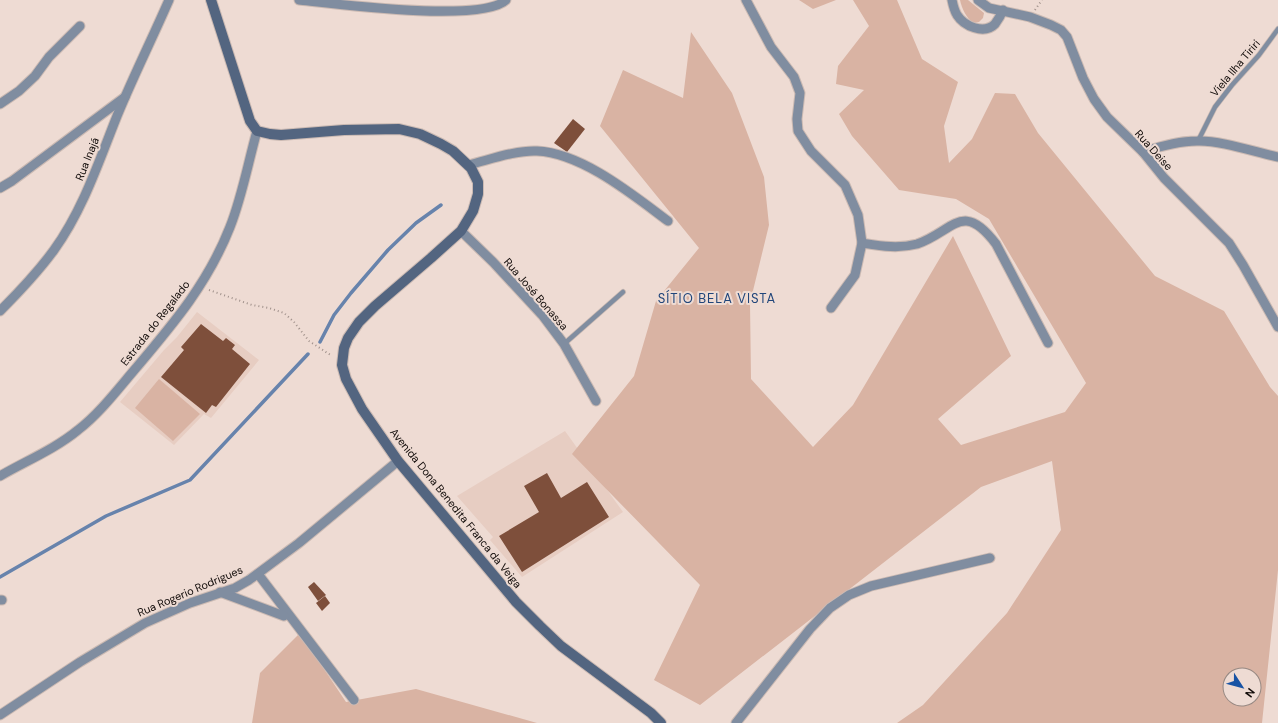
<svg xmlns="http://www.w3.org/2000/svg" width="1278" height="723" font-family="'DM Sans',sans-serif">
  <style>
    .built { fill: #e7cdc2 }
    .green { fill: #d9b3a3; fill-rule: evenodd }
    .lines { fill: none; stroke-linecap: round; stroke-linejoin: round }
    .stream { stroke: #6783ac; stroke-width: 3.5 }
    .building { fill: #7e4f3b }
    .lane-casing { stroke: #cbbab3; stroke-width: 6 }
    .street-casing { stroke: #cbbab3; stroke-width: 11 }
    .secondary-casing { stroke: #cbbab3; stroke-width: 12 }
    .path { stroke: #a0918b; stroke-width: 2; stroke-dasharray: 1 3; stroke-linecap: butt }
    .lane { stroke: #808da0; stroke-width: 4.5 }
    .street { stroke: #808da0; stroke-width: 9 }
    .secondary { stroke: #536580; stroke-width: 10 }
    .labels { text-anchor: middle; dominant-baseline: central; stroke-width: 4; stroke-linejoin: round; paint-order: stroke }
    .street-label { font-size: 11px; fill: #110b09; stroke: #eedbd3 }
    .quarter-label { font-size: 13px; letter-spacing: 1px; fill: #20457a; stroke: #eedbd3 }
  </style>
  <rect width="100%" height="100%" fill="#eedbd3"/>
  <!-- built -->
  <g class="built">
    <path d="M197,312L259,360L211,418L204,414L174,445L120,402L164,350L177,337Z"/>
    <path d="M565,431L623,512L522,577L490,540L493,537L457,496Z"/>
  </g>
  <!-- green -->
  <g class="green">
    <path d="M799,0H836L813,9Z"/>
    <path d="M853,0H897L922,59L958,82L944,126L949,163L972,139L995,93L1015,94L1038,133L1155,276L1224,311L1270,387L1278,396V570L1262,723H897L923,705L1007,613L1061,530L1052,461L981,487L700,705L654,680L700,585L572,454L634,376L656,301L699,248L600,126L623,70L683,98L691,32L732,93L764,177L769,225L750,303L751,379L813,447L853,405L953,236L1011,356L938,419L961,445L1065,412L1086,383L989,219L956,199L899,190L852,136L839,114L864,90L836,84L838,66L869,26ZM1230,675H1254V699H1230Z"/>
    <path d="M960,0H968L984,13L983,18L979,22L973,23C966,17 962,9 960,0Z"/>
    <path d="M159,379L200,414L173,441L135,408Z"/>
    <path d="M300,633L346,702L416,689L537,723H252L260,673Z"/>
  </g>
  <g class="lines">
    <!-- stream -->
    <g class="stream">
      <path d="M320,342L334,315L351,293L388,250L416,223L441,205"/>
      <path d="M0,577L106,516L190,480L308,354"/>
    </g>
  </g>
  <!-- building -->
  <g class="building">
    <path d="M573,119L585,129L567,152L554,143Z"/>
    <path d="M201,324L223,341L226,338L235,345L232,349L250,364L216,407L212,405L206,413L161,377L184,350L181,347Z"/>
    <path d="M547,473L561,498L587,482L609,517L522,572L499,536L539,512L524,486Z"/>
    <path d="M314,582L326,595L318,601L308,587Z"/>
    <path d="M325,596L330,603L322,611L316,603Z"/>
  </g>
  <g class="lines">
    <!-- lane casing -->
    <g class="lane-casing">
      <g id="lane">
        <path d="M1198,141L1215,107L1232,85L1259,55L1278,29"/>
        <path d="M564,344L623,292"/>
      </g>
    </g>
    <!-- street casing -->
    <g class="street-casing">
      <g id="street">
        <path d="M299,0C336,4 482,23 506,0"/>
        <path d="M746,0L771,47L794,77L800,93L797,119L798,131L811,151L845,185L858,215L862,243L855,275L831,308"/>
        <path d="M952,0C953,5 954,10 957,15C964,26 984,35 995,24C998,20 1001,15 1003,10"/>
        <path d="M978,0L989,8L1030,17L1051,25L1061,30L1067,37L1083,78L1094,99L1107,117L1143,152L1164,178L1229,243L1243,265L1278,327"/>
        <path d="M0,104L19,91L35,76L49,57L80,26"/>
        <path d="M1143,152C1161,146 1178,141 1197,141C1220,140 1255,152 1278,157"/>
        <path d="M468,165C489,160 515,150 537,151C582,153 633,195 668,221"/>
        <path d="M0,188L12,181L125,97"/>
        <path d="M461,231L493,262L543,316L564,344L596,401"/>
        <path d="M862,243C881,246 898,249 917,244C953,232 962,199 996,244L1048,343"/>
        <path d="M0,311C19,292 38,272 54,250C83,210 99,161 117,116C133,77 152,39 169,0"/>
        <path d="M0,476C26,461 55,449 78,430C100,413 118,389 136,368C174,323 208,283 230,227C242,197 248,163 257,131"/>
        <path d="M258,574L354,700"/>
        <path d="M220,592L284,616"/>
        <path d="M0,600H2"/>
        <path d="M0,715L80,662L145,623L190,603L235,588L249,580L299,543L398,461"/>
        <path d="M736,723L810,629L830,608L849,595L871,586L990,558"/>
      </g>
    </g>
    <!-- secondary casing -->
    <g class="secondary-casing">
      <path id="secondary" d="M211,0L250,121L257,131L270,134L281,135L344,130L399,129L420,134L441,144L453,151L471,168L478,182V194L473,211L461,231L431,258L375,306L359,322L348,338L344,348L342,365L346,379L362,409L398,461L516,602L540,626L561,646L651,713L661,723"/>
    </g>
    <!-- path -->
    <g class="path">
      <path d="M1035,10L1042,0"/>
      <path d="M209,290L252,305L269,308L284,313L294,322L309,341L332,356"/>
    </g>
    <!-- lane -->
    <use href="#lane" class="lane"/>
    <!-- street -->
    <use href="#street" class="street"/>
    <!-- secondary -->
    <use href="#secondary" class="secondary"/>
  </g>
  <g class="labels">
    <!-- street labels -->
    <g class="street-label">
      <text transform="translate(1235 68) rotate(-50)">Viela Ilha Tiriri</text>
      <text transform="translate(1154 150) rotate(48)">Rua Deise</text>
      <text transform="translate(87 159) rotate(-68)">Rua Inajá</text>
      <text transform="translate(536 294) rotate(49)">Rua José Bonassa</text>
      <text transform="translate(155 323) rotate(-52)">Estrada do Regalado</text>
      <text transform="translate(456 508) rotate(51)">Avenida Dona Benedita Franca da Veiga</text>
      <text transform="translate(190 591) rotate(-23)">Rua Rogerio Rodrigues</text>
    </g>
    <!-- quarter labels -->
    <g class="quarter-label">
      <text x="717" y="298">SÍTIO BELA VISTA</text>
    </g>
  </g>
  <!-- north arrow -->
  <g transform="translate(1242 687) rotate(126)"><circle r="19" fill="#eedbd3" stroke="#968882"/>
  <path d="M0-3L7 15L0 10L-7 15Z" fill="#1853a4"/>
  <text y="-6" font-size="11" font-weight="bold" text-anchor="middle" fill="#110b09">N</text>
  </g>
</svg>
